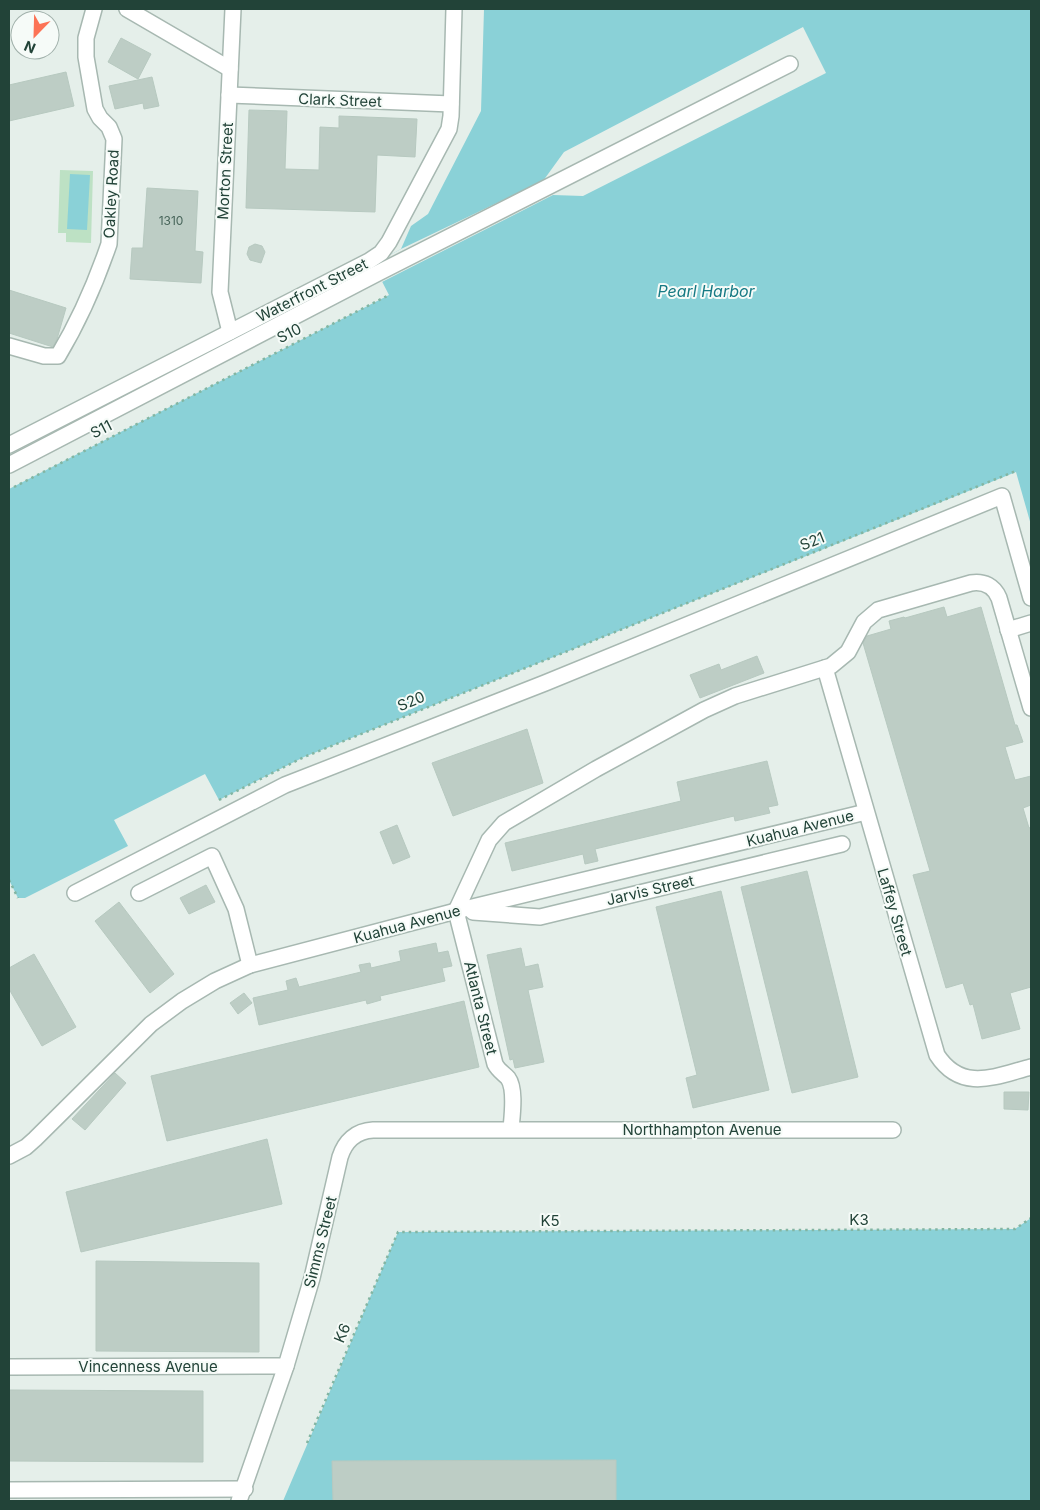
<svg xmlns="http://www.w3.org/2000/svg" width="1040" height="1510" font-family="Inter,sans-serif">
  <style>
    .green { fill: #bde1c4 }
    .water { fill: #8ad1d7 }
    .pier { fill: #e5efea }
    .building { fill: #bdcdc5; stroke: #b7c9c0 }
    .lines { fill: none; stroke-linecap: round; stroke-linejoin: round }
    .minor-casing { stroke: #a7b8b1; stroke-width: 18 }
    .path { stroke: #83b5a2; stroke-width: 2.5; stroke-dasharray: 2.5 4; stroke-linecap: butt }
    .minor { stroke: #fff; stroke-width: 15 }
    .labels { text-anchor: middle; dominant-baseline: central; stroke-width: 4; stroke-linejoin: round; paint-order: stroke }
    .number-label { font-size: 12px; fill: #49665b }
    .street-label { font-size: 15px; fill: #224338; stroke: #f6fbf8 }
    .water-label { font-size: 16px; font-style: italic; fill: #177a84; stroke: #f6fbf8 }
  </style>
  <rect width="100%" height="100%" fill="#e5efea"/>
  <!-- green -->
  <path class="green" d="M60,170L93,171L91,243L66,242V233H58Z"/>
  <!-- water -->
  <g class="water">
    <path d="M484,9H1031V525L1016,472L304,757L219,800L205,774L114,820L128,846L25,898H18L9,880V489L389,295L373,264L401,249L411,226L428,214L481,111Z"/>
    <path d="M70,174L90,175L87,230L67,229Z"/>
    <path d="M1031,1218V1501H283L398,1232L1015,1229Z"/>
  </g>
  <!-- pier -->
  <path class="pier" d="M803,27L826,73L583,196L553,195L382,282L373,264L401,249L543,181L564,152Z"/>
  <!-- building -->
  <g class="building">
    <path d="M121,38L151,54L138,79L108,62Z"/>
    <path d="M66,72L74,106L9,121V85Z"/>
    <path d="M152,77L159,106L144,109L143,103L115,109L109,86Z"/>
    <path d="M249,110L287,111L285,169L319,170L320,127L339,128V116L417,119L415,157L377,155L375,212L246,208Z"/>
    <path d="M147,188L198,191L195,251L203,252L201,283L130,279L132,248H143Z"/>
    <path d="M255,244L262,246L265,252L261,263L250,260L247,254L249,247Z"/>
    <path d="M9,290L66,308L57,339L53,347L9,333Z"/>
    <path d="M944,607L947,617L981,607L1015,725H1017L1023,742L1005,747L1015,780L1031,776V805L1023,808L1029,828L1031,827V987L1010,993L1020,1029L982,1039L973,1004L970,1005L963,983L946,988L913,875L930,871L863,643L867,636L891,629L889,621L904,617L905,618Z"/>
    <path d="M757,656L764,673L700,698L690,675L719,664L721,670Z"/>
    <path d="M527,729L543,783L453,816L432,763Z"/>
    <path d="M767,761L778,805L768,807L770,813L735,821L734,816L595,849L598,861L585,864L583,854L512,871L505,843L681,801L677,782Z"/>
    <path d="M397,825L410,857L393,864L380,832Z"/>
    <path d="M807,871L858,1077L792,1093L741,887Z"/>
    <path d="M206,885L215,902L189,914L180,898Z"/>
    <path d="M721,891L769,1090L693,1108L686,1078L697,1075L656,907Z"/>
    <path d="M119,902L174,974L150,993L95,921Z"/>
    <path d="M436,943L438,953L448,951L452,966L442,968L445,981L380,996L381,1000L367,1004L366,1000L259,1025L253,998L288,990L286,981L296,978L299,987L361,972L359,965L370,963L371,968L401,961L399,951Z"/>
    <path d="M521,948L525,967L538,964L543,987L528,990L544,1062L515,1068L513,1059L510,1060L487,955Z"/>
    <path d="M34,954L76,1027L42,1046L9,989V968Z"/>
    <path d="M244,993L252,1003L238,1014L230,1003Z"/>
    <path d="M464,1001L479,1067L167,1141L151,1076Z"/>
    <path d="M115,1073L126,1083L85,1130L72,1119Z"/>
    <path d="M1004,1092H1029L1028,1110L1004,1109Z"/>
    <path d="M267,1139L282,1204L81,1252L66,1192Z"/>
    <path d="M96,1261L259,1263V1352L96,1351Z"/>
    <path d="M9,1390L203,1391V1462L9,1461Z"/>
    <path d="M616,1460V1501H333L332,1461Z"/>
  </g>
  <g class="lines">
    <!-- minor casing -->
    <g class="minor-casing">
      <g id="minor">
        <path d="M127,9L230,69"/>
        <path d="M229,95L451,104"/>
        <path d="M230,332L220,292L233,9"/>
        <path d="M9,346L44,356H58C79,321 96,282 109,244L114,139L109,127L100,118L95,109L86,57V38L94,9"/>
        <path d="M9,445L369,261L381,253L389,242L449,129L451,116L454,9"/>
        <path d="M9,465L378,273L790,64"/>
        <path d="M1008,630L1031,623"/>
        <path d="M825,668L937,1055C962,1093 996,1076 1031,1067"/>
        <path d="M75,893L285,785L545,683L1002,496L1031,598"/>
        <path d="M139,893L212,856L236,909L250,965"/>
        <path d="M456,911L489,840L504,823L596,769L704,710L735,696L831,666L848,652L864,622L878,610L971,583C984,581 994,586 999,598L1031,708"/>
        <path d="M456,911L495,1064C498,1070 503,1073 508,1078C516,1089 512,1116 511,1129"/>
        <path d="M473,912L540,917L842,844"/>
        <path d="M9,1156L26,1147L35,1139L151,1024L182,1001L215,981L250,965L456,911L866,812"/>
        <path d="M9,1367L286,1366"/>
        <path d="M9,1490L245,1489"/>
        <path d="M239,1501L286,1366L312,1278L340,1157C345,1141 356,1131 373,1130H893"/>
      </g>
    </g>
    <!-- path -->
    <g class="path">
      <path d="M14,487L389,295"/>
      <path d="M219,800L304,757L1016,471"/>
      <path d="M9,880L18,898"/>
      <path d="M307,1443L398,1232L1015,1229L1031,1218"/>
    </g>
    <!-- minor -->
    <use href="#minor" class="minor"/>
  </g>
  <g class="labels">
    <!-- number labels -->
    <g class="number-label">
      <text x="171" y="220">1310</text>
    </g>
    <!-- street labels -->
    <g class="street-label">
      <text transform="translate(340 100) rotate(2)">Clark Street</text>
      <text transform="translate(225 171) rotate(-87)">Morton Street</text>
      <text transform="translate(111 194) rotate(-87)">Oakley Road</text>
      <text transform="translate(312 290) rotate(-27)">Waterfront Street</text>
      <text transform="translate(289 333) rotate(-27)">S10</text>
      <text transform="translate(101 429) rotate(-27)">S11</text>
      <text transform="translate(812 541) rotate(-22)">S21</text>
      <text transform="translate(411 701) rotate(-22)">S20</text>
      <text transform="translate(800 828) rotate(-14)">Kuahua Avenue</text>
      <text transform="translate(650 890) rotate(-13)">Jarvis Street</text>
      <text transform="translate(895 912) rotate(74)">Laffey Street</text>
      <text transform="translate(407 924) rotate(-15)">Kuahua Avenue</text>
      <text transform="translate(481 1008) rotate(76)">Atlanta Street</text>
      <text x="702" y="1129">Northhampton Avenue</text>
      <text x="859" y="1219">K3</text>
      <text x="550" y="1220">K5</text>
      <text transform="translate(320 1242) rotate(-76)">Simms Street</text>
      <text transform="translate(342 1333) rotate(-67)">K6</text>
      <text x="148" y="1366">Vincenness Avenue</text>
    </g>
    <!-- water labels -->
    <g class="water-label">
      <text x="706" y="291">Pearl Harbor</text>
    </g>
  </g>
  <!-- border -->
  <rect width="1040" height="1510" fill="none" stroke="#224338" stroke-width="20"/>
  <!-- north arrow -->
  <g transform="translate(35 35) rotate(203)"><circle r="24" fill="#f6fbf8" stroke="#a1b1ab"/>
  <path d="M0-4L9 19L0 12L-9 19Z" fill="#fc7356"/>
  <text y="-8" font-size="14" font-weight="bold" text-anchor="middle" fill="#224338">N</text>
  </g>
</svg>
